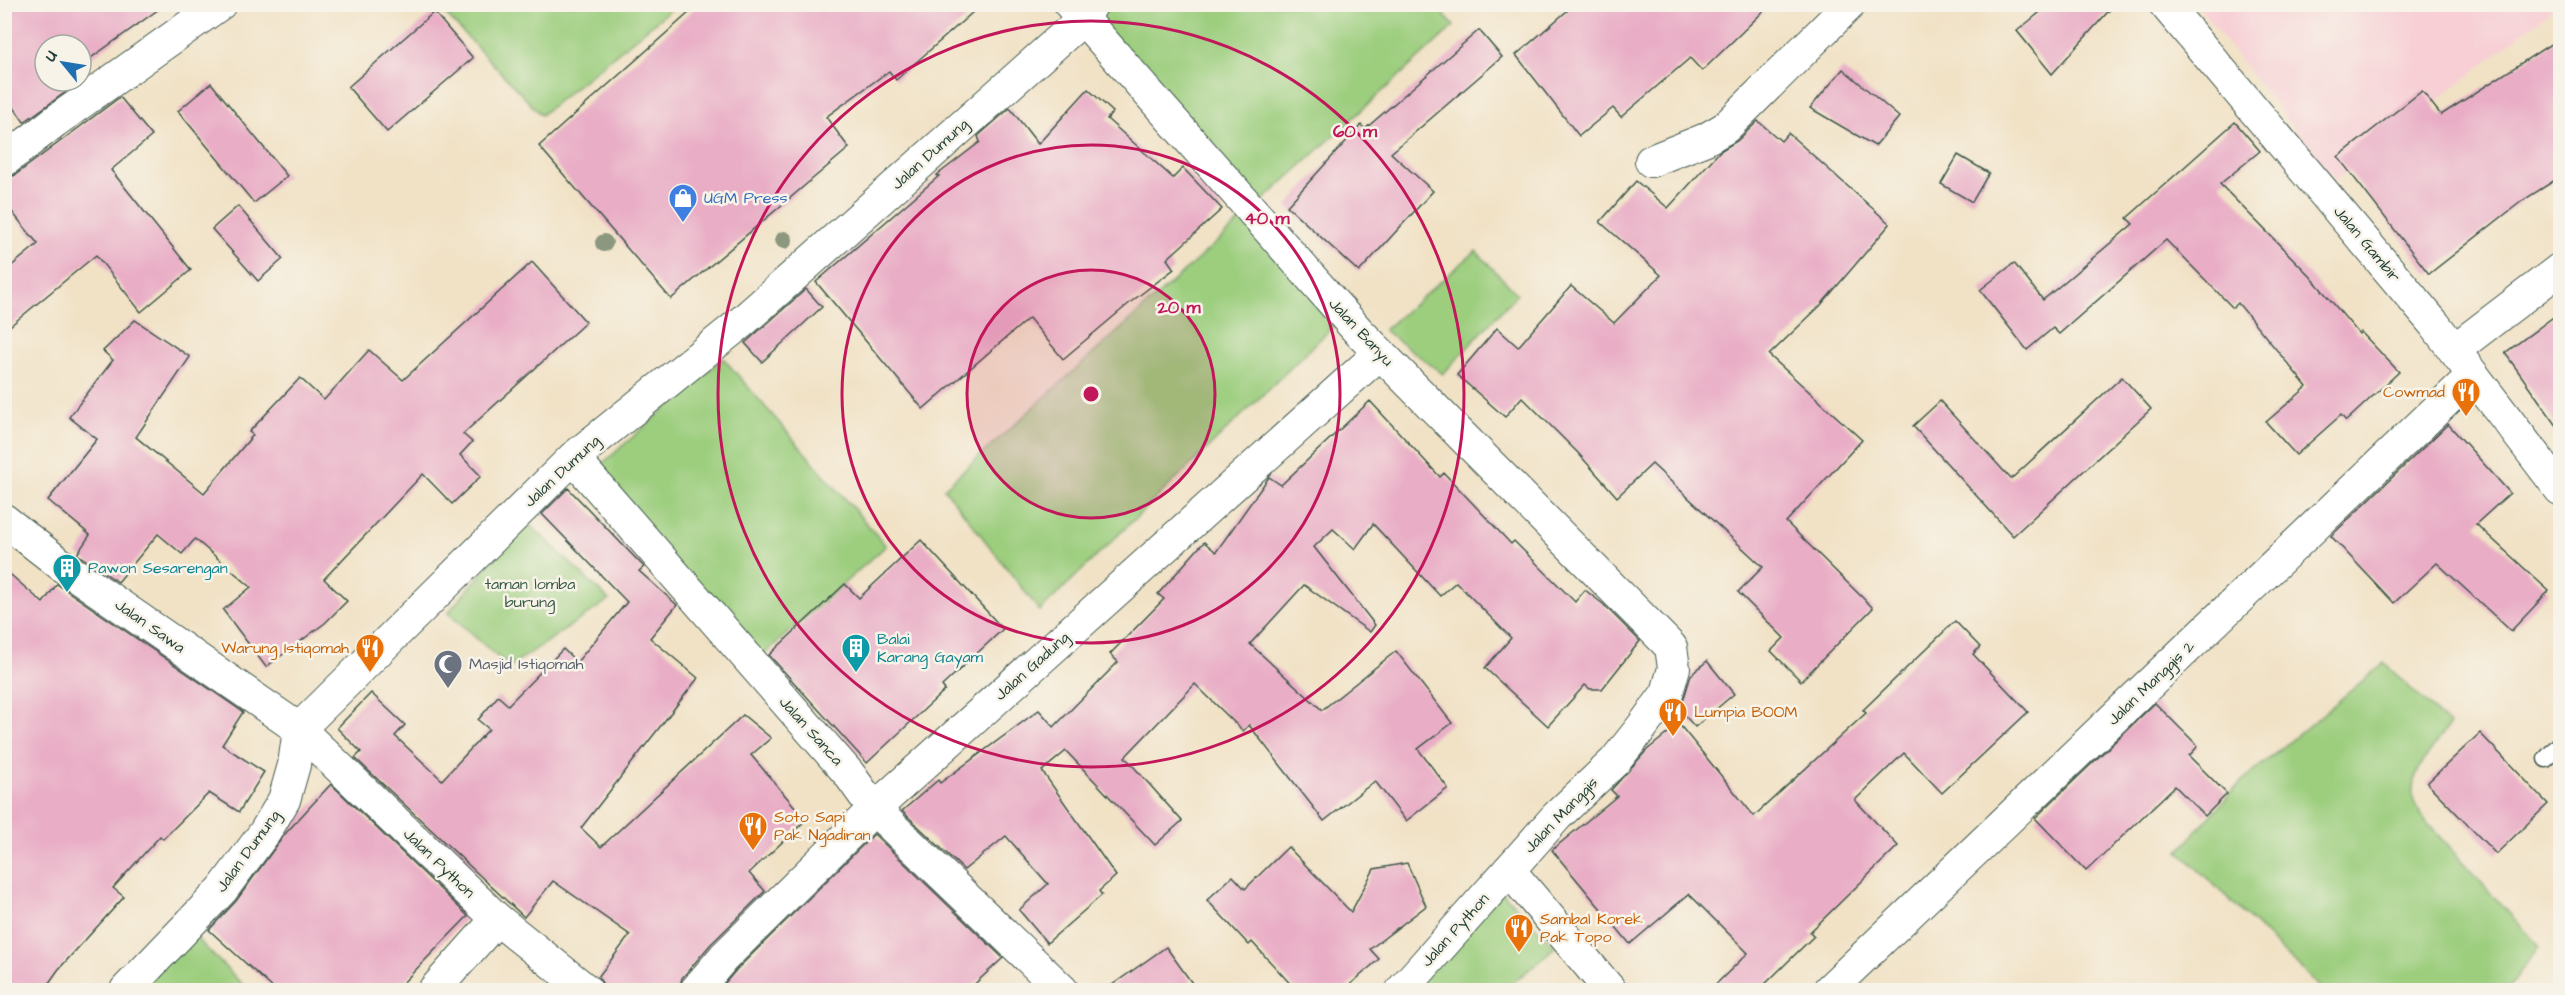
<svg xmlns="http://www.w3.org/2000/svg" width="2565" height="995" font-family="'Architects Daughter',sans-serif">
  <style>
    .built { fill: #f7cfd5 }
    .green { fill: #9cce7e; stroke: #5e8659; stroke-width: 1.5 }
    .building { fill: #e9aec6 }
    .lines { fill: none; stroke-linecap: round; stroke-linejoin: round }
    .lane-casing { stroke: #3e564a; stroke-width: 19 }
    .street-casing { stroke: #3e564a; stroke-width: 34 }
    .lane { stroke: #fff; stroke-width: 16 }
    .street { stroke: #fff; stroke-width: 32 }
    .tree { fill: #8b977e }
    .ring { fill: none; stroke: #c2185b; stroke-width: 3 }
    .labels { text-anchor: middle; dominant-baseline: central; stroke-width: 5; stroke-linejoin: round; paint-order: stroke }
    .street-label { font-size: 16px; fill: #1f3d34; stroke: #f7f3e8 }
    .shop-label { font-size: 16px; fill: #366cbe; stroke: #f7f3e8; text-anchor: start }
    .food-label { font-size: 16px; fill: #c56008; stroke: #f7f3e8; text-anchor: start }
    .culture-label { font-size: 16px; fill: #0d838f; stroke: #f7f3e8; text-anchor: start }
    .park-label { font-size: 16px; fill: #385a43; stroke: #f7f3e8 }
    .worship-label { font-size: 16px; fill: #5b616d; stroke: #f7f3e8; text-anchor: start }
    .centre { fill: #c2185b; stroke: #f7f3e8; stroke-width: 3 }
    .ring-label { font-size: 18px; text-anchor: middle; font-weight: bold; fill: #c2185b; stroke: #f7f3e8; stroke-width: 5; stroke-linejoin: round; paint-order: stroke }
  </style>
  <rect width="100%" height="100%" fill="#f7f3e8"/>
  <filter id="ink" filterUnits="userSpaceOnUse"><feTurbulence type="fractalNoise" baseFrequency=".0167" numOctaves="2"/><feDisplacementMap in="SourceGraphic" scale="12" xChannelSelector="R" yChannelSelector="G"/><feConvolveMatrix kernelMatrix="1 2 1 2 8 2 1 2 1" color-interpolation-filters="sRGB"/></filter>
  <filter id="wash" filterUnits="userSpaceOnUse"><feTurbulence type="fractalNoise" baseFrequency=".008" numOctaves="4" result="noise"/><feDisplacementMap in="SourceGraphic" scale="24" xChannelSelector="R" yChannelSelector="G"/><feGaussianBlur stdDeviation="1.35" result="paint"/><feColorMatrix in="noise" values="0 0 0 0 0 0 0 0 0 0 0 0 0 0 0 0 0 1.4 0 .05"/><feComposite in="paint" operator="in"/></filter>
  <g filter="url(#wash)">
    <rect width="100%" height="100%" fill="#f1e2c6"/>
    <!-- built -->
    <path class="built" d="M2197,5H2558L2335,181Z"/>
    <!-- green -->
    <g class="green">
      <path d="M437,5H676L541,115Z"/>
      <path d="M1069,5H1435L1454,26L1258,205L1345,315L1040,611L944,488L1258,205Z"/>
      <path d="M1476,251L1517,294L1443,374L1384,330Z"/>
      <path d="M723,358L886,546L753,664L595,470Z"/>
      <path d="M526,521L609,600L509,667L448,613Z"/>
      <path d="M2384,663L2449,725C2435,746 2404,777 2415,804C2418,811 2424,818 2428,824L2539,946L2507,990H2323L2179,851L2241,782Z"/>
      <path d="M1500,890L1555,947L1505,990H1425L1417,978Z"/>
      <path d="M191,933L248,990H138Z"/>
    </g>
    <g id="blocks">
      <!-- building -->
      <g class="building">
        <path d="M4,4H166L81,65V45H45V81H81L24,122L4,93Z"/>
        <path d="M699,4H982L896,80L889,71L826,117L849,148L671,299L539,146Z"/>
        <path d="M1575,4H1771L1702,71L1690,58L1621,117L1613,108L1579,136L1516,55Z"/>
        <path d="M2050,4H2115L2052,74L2017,31Z"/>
        <path d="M434,12L473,58L387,132L348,87Z"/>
        <path d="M1479,30L1502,57L1391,153L1433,191L1359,272L1287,206L1361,125L1365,129Z"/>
        <path d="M2560,38V177L2522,201L2429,274L2338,157L2422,91L2441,115Z"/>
        <path d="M1843,69L1899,117L1875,146L1810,108Z"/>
        <path d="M211,83L287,176L254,203L178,111Z"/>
        <path d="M1088,89L1113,112L1107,119L1173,178L1183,168L1222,209L1167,259L1174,269L1132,301L1063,359L1029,318L923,409L816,282L939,176L937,175L980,142L978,136L1010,108L1038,144Z"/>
        <path d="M120,97L152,136L111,170L191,270L141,312L96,255L4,331V272L38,244L4,202V180L15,175Z"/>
        <path d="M1758,121L1781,141L1788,133L1890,224L1820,306L1769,355L1862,440L1786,522L1873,608L1801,681L1771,651L1784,638L1738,592L1763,567L1652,464L1617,497L1578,453L1522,397L1505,417L1457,375L1497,328L1518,347L1571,286L1614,323L1661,275L1600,222L1636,181L1668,208L1720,151L1737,141Z"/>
        <path d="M2235,122L2260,151L2220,184L2311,277L2359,334L2361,332L2399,372L2346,421L2341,415L2296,455L2266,422L2307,387L2238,303L2233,308L2166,240L2059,334L2053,328L2027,350L1980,290L2014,263L2043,300L2133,224L2127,218Z"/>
        <path d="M1958,155L1989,173L1972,202L1941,184Z"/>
        <path d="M238,206L283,259L258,281L212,229Z"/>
        <path d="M532,262L586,322L463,434L472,442L460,455L481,476L452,504L423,474L324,579L347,601L325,623L266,667L223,610L251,587L195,539L182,554L158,534L118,582L77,554L90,535L48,500L97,439L69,417L113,360L103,351L135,320L190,357L136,437L204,493L253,435L249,432L300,378L324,400L369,350L403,380Z"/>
        <path d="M806,289L822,307L762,362L745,343Z"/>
        <path d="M2560,312V430L2505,353Z"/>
        <path d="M2122,377L2151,409L2013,536L1913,426L1940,401L2011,479Z"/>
        <path d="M1370,401L1440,477L1444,473L1511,544L1514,541L1575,602L1585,590L1603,604L1640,641L1602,689H1590L1585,685L1548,726L1485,668L1511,638L1456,582L1440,596L1373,524L1355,549L1333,529L1314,547L1375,625L1370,632L1304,585L1250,644L1322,710L1396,651L1452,723L1418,749L1448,788L1406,821L1375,781L1324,821L1249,725L1243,731L1195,684L1125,757L1182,821L1155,845L1066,751L1042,771L1116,876L1099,891L1102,895L1047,943L1019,910L1048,884L1006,836L964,870L902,811L938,780L940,783L1039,710L1054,727L1118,662L1110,654L1164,599L1158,594L1204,542L1216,552L1269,477L1281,485Z"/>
        <path d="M2448,424L2510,493L2476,524L2549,591L2511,631L2437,563L2394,603L2331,536Z"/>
        <path d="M568,488L644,567L639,571L677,605L650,638L698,678L581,828L601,847L743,715L771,738L751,755L806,820L749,873L765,891L710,945L682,978L679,990H604L602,983L598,977L630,935L553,881L524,917L355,758L361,752L337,728L371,693L405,725L395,736L442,780L489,729L478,720L498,696L508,705L563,649L577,662L627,602L542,514Z"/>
        <path d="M921,540L1003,629L942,686L945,690L867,763L769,655L845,584L859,598Z"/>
        <path d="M4,569L43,603L57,584L243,712L222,745L264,772L239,812L209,793L163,839L160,836L113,888L124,897L58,970L44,990H4Z"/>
        <path d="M1955,621L1980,647L1973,654L2028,712L1942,793L1904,753L1855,800L1898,846L1810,932L1814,936L1759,990H1710L1748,953L1689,894L1630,944L1552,850L1617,796L1611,790L1647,750L1679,724L1754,816L1866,713L1863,710Z"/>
        <path d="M1707,661L1734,694L1695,727L1678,708L1684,698L1691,675Z"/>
        <path d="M2155,703L2198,746L2189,756L2227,794L2205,816L2175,786L2086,871L2035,818Z"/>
        <path d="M2480,733L2548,804L2496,854L2427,783Z"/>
        <path d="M331,784L468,916L396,990H275L209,930L236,901L285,834Z"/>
        <path d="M874,834L1003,958L968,990H719L737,969Z"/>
        <path d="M1288,847L1351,912L1374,869L1407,863L1426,906L1370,949L1379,959L1344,990H1296L1252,942L1249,945L1207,900L1233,876L1245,889Z"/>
        <path d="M1166,947L1197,990H1105Z"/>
      </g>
    </g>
  </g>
  <g filter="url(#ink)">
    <use href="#blocks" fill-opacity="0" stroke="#3e564a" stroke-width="1.5"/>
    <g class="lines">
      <!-- lane casing -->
      <g class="lane-casing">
        <path id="lane" d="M2546,759L2560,744"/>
      </g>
      <!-- street casing -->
      <g class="street-casing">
        <g id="street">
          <path d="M1070,4L1359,332L1671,647L1674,668L1667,693L1642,727L1615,761L1557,816L1402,990"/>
          <path d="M2165,4L2435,325L2560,489"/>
          <path d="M4,161L54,122L220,4"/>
          <path d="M1651,161L1706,139L1725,128L1850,4"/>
          <path d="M2454,350L2560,269"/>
          <path d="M573,458L849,774L874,809L1062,990"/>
          <path d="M4,520L64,567L299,729L497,919L586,990"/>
          <path d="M1509,870L1610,990"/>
          <path d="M126,990L222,890L265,832L284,800L294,765L299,729L573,458L743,321L1083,19L1092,4"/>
          <path d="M434,990L497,919"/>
          <path d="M696,990L724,957L874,809L1380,353"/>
          <path d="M1829,990L2472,376"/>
        </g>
      </g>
      <!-- lane -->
      <use href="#lane" class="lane"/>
      <!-- street -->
      <use href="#street" class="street"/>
    </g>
    <!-- trees -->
    <g class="tree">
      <circle cx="784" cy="240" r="9"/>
      <circle cx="604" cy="243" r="9"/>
    </g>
  </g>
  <!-- distance rings -->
  <circle cx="1091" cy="394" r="124" fill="#c2185b" fill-opacity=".12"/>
  <g class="ring">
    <circle cx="1091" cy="394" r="124"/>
    <circle cx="1091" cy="394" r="249"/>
    <circle cx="1091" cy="394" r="373"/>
  </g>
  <!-- icons -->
  <defs>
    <g id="shop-pin" transform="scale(1.5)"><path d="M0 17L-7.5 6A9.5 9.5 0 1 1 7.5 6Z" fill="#3f7fe0" stroke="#f7f3e8"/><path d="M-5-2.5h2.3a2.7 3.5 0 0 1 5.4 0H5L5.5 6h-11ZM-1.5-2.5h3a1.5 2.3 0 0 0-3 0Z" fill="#fff"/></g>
    <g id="restaurant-pin" transform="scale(1.5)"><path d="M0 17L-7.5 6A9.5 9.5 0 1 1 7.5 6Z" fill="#e8710a" stroke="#f7f3e8"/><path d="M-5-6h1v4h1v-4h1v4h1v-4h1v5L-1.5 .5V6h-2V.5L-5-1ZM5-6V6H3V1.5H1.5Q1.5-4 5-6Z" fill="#fff"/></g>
    <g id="building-pin" transform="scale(1.5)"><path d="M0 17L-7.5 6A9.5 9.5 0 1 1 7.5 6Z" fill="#0f9aa8" stroke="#f7f3e8"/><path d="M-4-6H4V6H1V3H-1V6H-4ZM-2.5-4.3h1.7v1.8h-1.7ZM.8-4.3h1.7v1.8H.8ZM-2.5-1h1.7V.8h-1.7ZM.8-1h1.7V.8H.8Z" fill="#fff"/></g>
    <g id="mosque-pin" transform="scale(1.5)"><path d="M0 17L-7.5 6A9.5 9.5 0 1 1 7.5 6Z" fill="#6b7280" stroke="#f7f3e8"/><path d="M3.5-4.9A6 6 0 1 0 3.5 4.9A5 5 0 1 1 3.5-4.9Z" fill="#fff"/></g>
  </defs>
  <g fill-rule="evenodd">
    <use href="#shop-pin" x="683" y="198"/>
    <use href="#restaurant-pin" x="2466" y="392"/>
    <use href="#building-pin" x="67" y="568"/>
    <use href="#restaurant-pin" x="370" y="648"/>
    <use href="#building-pin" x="856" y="648"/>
    <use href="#mosque-pin" x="448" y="664"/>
    <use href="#restaurant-pin" x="1673" y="712"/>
    <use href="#restaurant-pin" x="753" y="826"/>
    <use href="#restaurant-pin" x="1519" y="928"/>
  </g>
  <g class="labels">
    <!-- street labels -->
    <g class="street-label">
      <text transform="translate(930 154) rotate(-42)">Jalan Dumung</text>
      <text transform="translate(2367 244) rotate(50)">Jalan Gambir</text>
      <text transform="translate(1361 332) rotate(47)">Jalan Banyu</text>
      <text transform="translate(562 471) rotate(-43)">Jalan Dumung</text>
      <text transform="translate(150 626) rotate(35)">Jalan Sawa</text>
      <text transform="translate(1032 666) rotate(-42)">Jalan Gadung</text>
      <text transform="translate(2151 683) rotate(-44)">Jalan Manggis 2</text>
      <text transform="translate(811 731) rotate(48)">Jalan Sanca</text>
      <text transform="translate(1561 815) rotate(-46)">Jalan Manggis</text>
      <text transform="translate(248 851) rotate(-54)">Jalan Dumung</text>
      <text transform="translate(439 863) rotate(44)">Jalan Python</text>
      <text transform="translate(1455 930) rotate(-48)">Jalan Python</text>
    </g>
    <!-- shop labels -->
    <g class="shop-label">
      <text x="704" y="198">UGM Press</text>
    </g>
    <!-- food labels -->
    <g class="food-label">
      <text x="2445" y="392" text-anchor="end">Cowmad</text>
      <text x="349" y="648" text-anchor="end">Warung Istiqomah</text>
      <text x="1694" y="712">Lumpia BOOM</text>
      <text x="774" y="817">Soto Sapi<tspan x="774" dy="18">Pak Ngadiran</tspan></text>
      <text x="1540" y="919">Sambal Korek<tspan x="1540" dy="18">Pak Topo</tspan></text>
    </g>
    <!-- culture labels -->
    <g class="culture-label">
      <text x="88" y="568">Pawon Sesarengan</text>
      <text x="877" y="639">Balai<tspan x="877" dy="18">Karang Gayam</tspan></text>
    </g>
    <!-- park labels -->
    <g class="park-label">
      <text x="530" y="584">taman lomba<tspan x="530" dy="18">burung</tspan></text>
    </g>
    <!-- worship labels -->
    <g class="worship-label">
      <text x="469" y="664">Masjid Istiqomah</text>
    </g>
  </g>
  <circle cx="1091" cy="394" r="9" class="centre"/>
  <g class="ring-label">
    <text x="1355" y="137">60 m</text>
    <text x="1267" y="224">40 m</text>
    <text x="1179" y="313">20 m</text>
  </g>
  <!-- margin -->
  <rect width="2565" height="995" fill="none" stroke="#f7f3e8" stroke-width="24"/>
  <!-- north arrow -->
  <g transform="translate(63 63) rotate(300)"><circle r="28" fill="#f7f3e8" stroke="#a1aaa0" stroke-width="1.5"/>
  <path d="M0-4.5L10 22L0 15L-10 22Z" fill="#1f6fb2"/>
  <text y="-9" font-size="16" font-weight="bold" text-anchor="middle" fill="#1f3d34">U</text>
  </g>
</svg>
